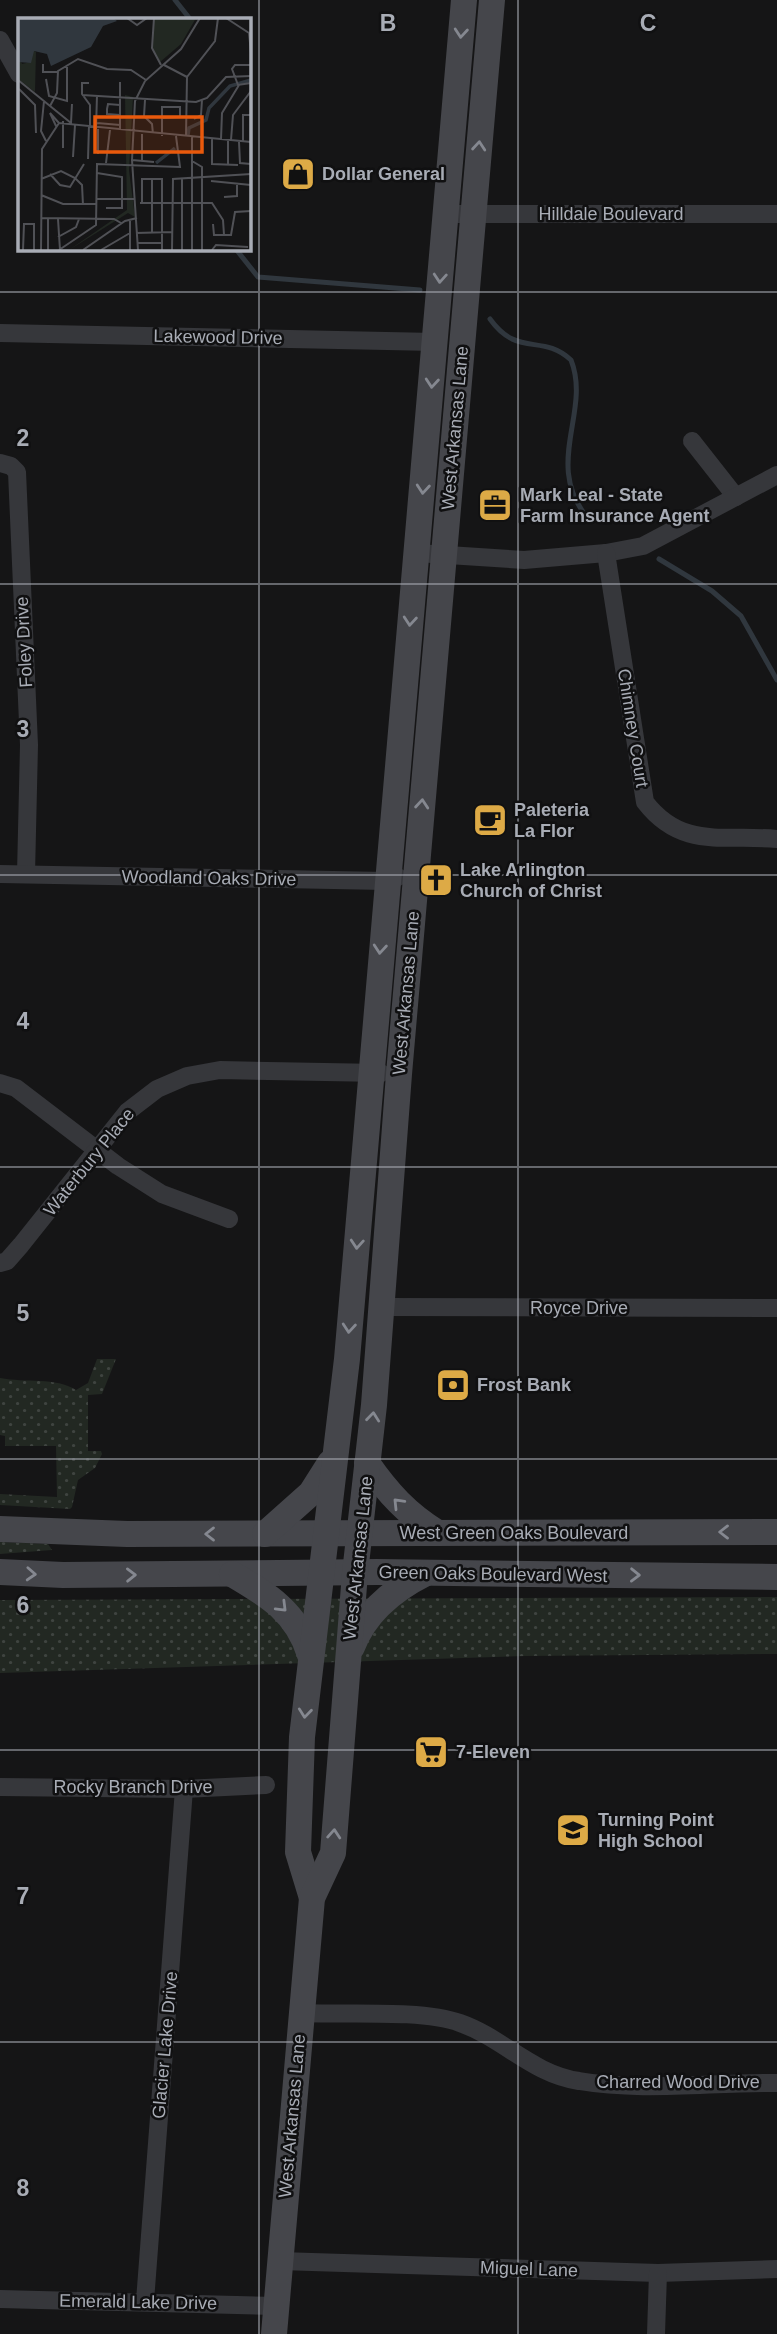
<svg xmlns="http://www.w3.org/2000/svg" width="777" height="2334" font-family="Helvetica,sans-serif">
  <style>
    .green { fill: url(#green-dots) }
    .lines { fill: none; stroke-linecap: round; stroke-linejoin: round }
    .stream { stroke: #30373e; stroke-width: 5 }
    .street { stroke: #36373b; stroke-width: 18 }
    .secondary { stroke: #45464b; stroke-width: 26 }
    .oneway { stroke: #858890 }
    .grid { fill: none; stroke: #a8acb5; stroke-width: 2; stroke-opacity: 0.55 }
    .labels { text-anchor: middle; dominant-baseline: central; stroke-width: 5; stroke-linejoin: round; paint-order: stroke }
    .poi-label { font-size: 18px; font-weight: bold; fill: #a8acb5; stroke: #101011; text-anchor: start }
    .street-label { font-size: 18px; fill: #a8acb5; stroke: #101011 }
    .inset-river { fill: none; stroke: #30373e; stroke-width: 3.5 }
    .inset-road { fill: none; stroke: #505156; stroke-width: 2 }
    .view { fill: #e8590c; fill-opacity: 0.15; stroke: #e8590c; stroke-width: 3.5 }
    .inset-edge { fill: none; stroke: #a8acb5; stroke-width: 3.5 }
    .grid-label { font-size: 23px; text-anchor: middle; font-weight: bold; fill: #a8acb5; stroke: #101011; stroke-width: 5; stroke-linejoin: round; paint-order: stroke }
  </style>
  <defs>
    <pattern id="green-dots" width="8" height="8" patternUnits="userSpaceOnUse" patternTransform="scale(1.75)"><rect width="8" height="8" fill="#222822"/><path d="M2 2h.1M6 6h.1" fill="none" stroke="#3f4440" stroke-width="1.8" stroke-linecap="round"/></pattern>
  </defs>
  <rect width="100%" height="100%" fill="#151516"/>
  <!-- green -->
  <g class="green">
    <path d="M97,1359H116L102,1394L88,1395V1451H101L102,1454L95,1468L78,1480L72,1507L70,1509L0,1505V1494L57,1497L56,1446H5V1436L0,1435V1378C25,1383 56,1377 76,1390L88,1383Z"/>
    <path d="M0,1542L48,1544L52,1550L0,1554Z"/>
    <path d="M777,1597V1654L525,1656L0,1673V1600Z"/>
  </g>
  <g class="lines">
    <!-- stream -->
    <g class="stream">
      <path d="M175,0L190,19"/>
      <path d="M235,248L258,277L420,290"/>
      <path d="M490,319C518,358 542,333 571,360C592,413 541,465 590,521"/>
      <path d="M659,559L712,591L741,616L777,680"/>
    </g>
    <!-- street -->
    <g class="street">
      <path d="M0,40L19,74"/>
      <path d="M445,214H777"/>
      <path d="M0,333L435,342"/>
      <path d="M692,441L736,497"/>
      <path d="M0,463L11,466L17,472L29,745L26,874"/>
      <path d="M417,553L524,560L606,553L643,546L777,475"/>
      <path d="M606,553L645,802C682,850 724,834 777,839"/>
      <path d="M0,874L386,881L398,877"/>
      <path d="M0,1083L16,1088L118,1166L162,1194L229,1219"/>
      <path d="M0,1263L7,1261L21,1245L127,1112L157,1089L187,1076L220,1070L381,1073"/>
      <path d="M381,1307L777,1308"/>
      <path d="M0,1787L184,1789L266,1785"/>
      <path d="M300,2013C344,2015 422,2009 460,2023C503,2038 532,2074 579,2081C643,2092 712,2082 777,2083"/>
      <path d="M280,2261L658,2273L777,2269"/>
      <path d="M0,2299L276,2306"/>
      <path d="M145,2301L184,1789"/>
      <path d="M656,2334L658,2273"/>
    </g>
    <!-- secondary -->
    <g class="secondary">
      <path d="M367,1463C388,1493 407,1514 438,1533"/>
      <path d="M0,1529L127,1534L777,1532"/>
      <path d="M265,1534L311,1493L330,1463"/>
      <path d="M0,1572L63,1575L377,1572L777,1577"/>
      <path d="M232,1574C268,1595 297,1612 310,1655"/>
      <path d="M352,1647C365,1612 394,1589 426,1573"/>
      <path d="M312,1898L298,1852L302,1737L347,1359L464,0"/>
      <path d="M274,2334L312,1898L333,1853L355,1573L374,1405L399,1074L492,0"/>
    </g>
  </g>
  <!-- one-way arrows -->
  <defs><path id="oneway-chevron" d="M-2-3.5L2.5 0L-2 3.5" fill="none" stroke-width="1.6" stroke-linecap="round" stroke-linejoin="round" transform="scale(1.75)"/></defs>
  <g class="oneway">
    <use href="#oneway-chevron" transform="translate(461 33) rotate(95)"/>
    <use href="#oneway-chevron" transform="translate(479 146) rotate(-85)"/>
    <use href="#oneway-chevron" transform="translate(440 278) rotate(94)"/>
    <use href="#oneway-chevron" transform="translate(432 383) rotate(95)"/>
    <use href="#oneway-chevron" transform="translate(423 489) rotate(95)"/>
    <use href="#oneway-chevron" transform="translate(410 621) rotate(95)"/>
    <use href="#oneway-chevron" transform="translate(422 804) rotate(-85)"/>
    <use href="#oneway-chevron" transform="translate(380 949) rotate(95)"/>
    <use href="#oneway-chevron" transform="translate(357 1244) rotate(94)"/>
    <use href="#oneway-chevron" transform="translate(349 1328) rotate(95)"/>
    <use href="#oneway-chevron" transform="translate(373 1417) rotate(-84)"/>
    <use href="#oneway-chevron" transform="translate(398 1503) rotate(-134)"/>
    <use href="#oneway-chevron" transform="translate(724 1532) rotate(180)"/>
    <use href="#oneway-chevron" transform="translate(210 1534) rotate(180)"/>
    <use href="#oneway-chevron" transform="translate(31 1574) rotate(3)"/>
    <use href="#oneway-chevron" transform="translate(131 1575) rotate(-1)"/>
    <use href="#oneway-chevron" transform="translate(635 1575) rotate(1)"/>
    <use href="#oneway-chevron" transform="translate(282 1607) rotate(45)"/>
    <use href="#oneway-chevron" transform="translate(305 1713) rotate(96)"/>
    <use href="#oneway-chevron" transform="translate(334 1834) rotate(-86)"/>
  </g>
  <!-- grid -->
  <path class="grid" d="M259,0V2334M518,0V2334M0,292H777M0,584H777M0,875H777M0,1167H777M0,1459H777M0,1750H777M0,2042H777"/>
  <!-- icons -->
  <defs>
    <g id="shop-square" transform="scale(1.75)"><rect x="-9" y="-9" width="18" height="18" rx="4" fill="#ddaa46" stroke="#101011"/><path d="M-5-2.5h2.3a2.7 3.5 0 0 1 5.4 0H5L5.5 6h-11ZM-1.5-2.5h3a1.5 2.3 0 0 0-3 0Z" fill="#111"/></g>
    <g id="office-square" transform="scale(1.75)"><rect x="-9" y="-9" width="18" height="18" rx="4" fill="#ddaa46" stroke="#101011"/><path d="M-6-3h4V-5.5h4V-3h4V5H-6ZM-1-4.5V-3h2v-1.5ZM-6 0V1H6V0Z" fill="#111"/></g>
    <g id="cafe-square" transform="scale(1.75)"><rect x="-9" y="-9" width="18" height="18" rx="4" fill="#ddaa46" stroke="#101011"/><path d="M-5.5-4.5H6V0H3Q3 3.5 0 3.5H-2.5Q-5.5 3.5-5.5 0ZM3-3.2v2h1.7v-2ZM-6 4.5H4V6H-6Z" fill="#111"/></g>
    <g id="church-square" transform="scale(1.75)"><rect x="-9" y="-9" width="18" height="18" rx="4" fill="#ddaa46" stroke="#101011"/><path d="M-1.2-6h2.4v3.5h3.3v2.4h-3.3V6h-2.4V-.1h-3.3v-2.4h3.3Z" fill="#111"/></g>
    <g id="bank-square" transform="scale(1.75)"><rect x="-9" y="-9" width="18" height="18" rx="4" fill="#ddaa46" stroke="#101011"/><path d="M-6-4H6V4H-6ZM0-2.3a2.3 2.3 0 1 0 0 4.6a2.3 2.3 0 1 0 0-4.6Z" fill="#111"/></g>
    <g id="supermarket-square" transform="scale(1.75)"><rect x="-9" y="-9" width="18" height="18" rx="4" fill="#ddaa46" stroke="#101011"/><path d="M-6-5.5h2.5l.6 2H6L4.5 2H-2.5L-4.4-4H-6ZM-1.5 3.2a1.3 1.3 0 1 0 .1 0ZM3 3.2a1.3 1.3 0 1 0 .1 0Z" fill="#111"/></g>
    <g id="school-square" transform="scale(1.75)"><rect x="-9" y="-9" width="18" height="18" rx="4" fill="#ddaa46" stroke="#101011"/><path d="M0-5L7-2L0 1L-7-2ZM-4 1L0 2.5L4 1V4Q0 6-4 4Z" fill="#111"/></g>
  </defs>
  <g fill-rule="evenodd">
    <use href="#shop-square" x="298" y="174"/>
    <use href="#office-square" x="495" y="505"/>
    <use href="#cafe-square" x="490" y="820"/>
    <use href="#church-square" x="436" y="880"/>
    <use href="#bank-square" x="453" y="1385"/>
    <use href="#supermarket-square" x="431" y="1752"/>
    <use href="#school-square" x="573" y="1830"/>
  </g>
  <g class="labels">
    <!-- poi labels -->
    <g class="poi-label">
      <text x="322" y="174">Dollar General</text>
      <text x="520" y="495">Mark Leal - State<tspan x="520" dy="21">Farm Insurance Agent</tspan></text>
      <text x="514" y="810">Paleteria<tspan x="514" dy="21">La Flor</tspan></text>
      <text x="460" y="870">Lake Arlington<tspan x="460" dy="21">Church of Christ</tspan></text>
      <text x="477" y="1385">Frost Bank</text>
      <text x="456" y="1752">7-Eleven</text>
      <text x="598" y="1820">Turning Point<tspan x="598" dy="21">High School</tspan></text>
    </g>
    <!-- street labels -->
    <g class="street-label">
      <text x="611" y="214">Hilldale Boulevard</text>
      <text transform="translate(218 337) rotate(1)">Lakewood Drive</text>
      <text transform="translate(455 428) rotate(-85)">West Arkansas Lane</text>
      <text transform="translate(24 642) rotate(-93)">Foley Drive</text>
      <text transform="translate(633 728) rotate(81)">Chimney Court</text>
      <text transform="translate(209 878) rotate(1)">Woodland Oaks Drive</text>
      <text transform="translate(406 993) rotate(-85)">West Arkansas Lane</text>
      <text transform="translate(89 1162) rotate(-51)">Waterbury Place</text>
      <text x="579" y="1308">Royce Drive</text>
      <text x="514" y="1533">West Green Oaks Boulevard</text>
      <text transform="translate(358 1558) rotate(-84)">West Arkansas Lane</text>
      <text transform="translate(493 1574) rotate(1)">Green Oaks Boulevard West</text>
      <text x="133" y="1787">Rocky Branch Drive</text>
      <text transform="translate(165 2045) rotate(-85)">Glacier Lake Drive</text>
      <text x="678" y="2082">Charred Wood Drive</text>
      <text transform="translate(292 2116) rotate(-85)">West Arkansas Lane</text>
      <text transform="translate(529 2269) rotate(2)">Miguel Lane</text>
      <text transform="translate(138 2302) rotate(1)">Emerald Lake Drive</text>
    </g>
  </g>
  <!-- overview -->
  <g transform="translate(18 18)">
    <rect width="233" height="233" fill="#151516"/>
    <path d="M136,0H178L163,26L142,44L135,30ZM8,29L18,34L17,74L0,61V36L4,46L12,44ZM107,77L115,79L111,152L117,199L110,195L51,232L109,192Z" fill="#222822"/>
    <path d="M0,0H95L99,3L85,8L73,29L33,48L29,36L16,33L13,45L0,44Z" fill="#30373e"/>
    <path class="inset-river" d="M170,117L171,110L188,102L191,90L212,68L233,62M138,145L157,130"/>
    <path class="inset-road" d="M109,0L119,7L129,0M136,0L134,30L143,47M208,0L231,15L233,35M25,46V54H40M146,47L169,59M233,47H217L214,51L220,67L233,65M28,61L31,78L49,83V47M0,62L53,105L54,86M102,64V111M71,65H64V76L72,87V110M1,71L17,87L18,115M64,77L178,84L189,80L208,59L233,58M127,82L126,98L134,106L135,116M26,83L23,113L28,123M32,88L39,75L40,53L60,41L89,51L113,52L128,62M144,88V118M144,89H162V99L144,100M102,97L89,96V91L90,86L102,87M176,101L183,97L184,82M45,103V130M79,105L102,107M38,108L32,95L41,105M78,111L79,77M168,118L169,59L197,23L200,0M194,121V146L220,147M203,121L204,95L221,67M213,122L215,97L233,73M210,123V147M221,124L222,145L233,146M225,124V97H233M80,136V111M55,139L57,107M70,141L71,107M114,142L136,144M124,142V116M174,143L184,149V232M88,145L92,112M79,155L104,159V190H88M32,156L42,167L52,169L66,146M23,161L43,153L57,160L64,167L65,187M193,163L233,167M23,177L45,186H78M206,179L219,178V167M78,181H116M122,185H194L205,202L206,217M124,185V161H144V232M23,200L96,201L103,205M40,201L42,232M195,206L196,217H213L217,194L233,193M134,214V160M118,215L154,214M40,219L58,209L61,201M120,225H144M5,232L6,206H16V232M23,232L24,131L41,105L233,124M30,232V201M41,232L78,207L79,146L162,149L158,118M65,232L107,203L119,200M83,232L112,215M112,232V201M120,232L114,142L117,83L127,63L163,31L182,0M154,232L155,161L233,156M164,232V161M174,232V119M194,232L198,227L230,229"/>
    <path class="view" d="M77,99H184V134H77Z"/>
    <rect width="233" height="233" class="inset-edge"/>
  </g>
  <g class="grid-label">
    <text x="388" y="31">B</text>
    <text x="648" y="31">C</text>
    <text x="23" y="446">2</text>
    <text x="23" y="737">3</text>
    <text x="23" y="1029">4</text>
    <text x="23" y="1321">5</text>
    <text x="23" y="1613">6</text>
    <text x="23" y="1904">7</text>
    <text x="23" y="2196">8</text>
  </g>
</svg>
